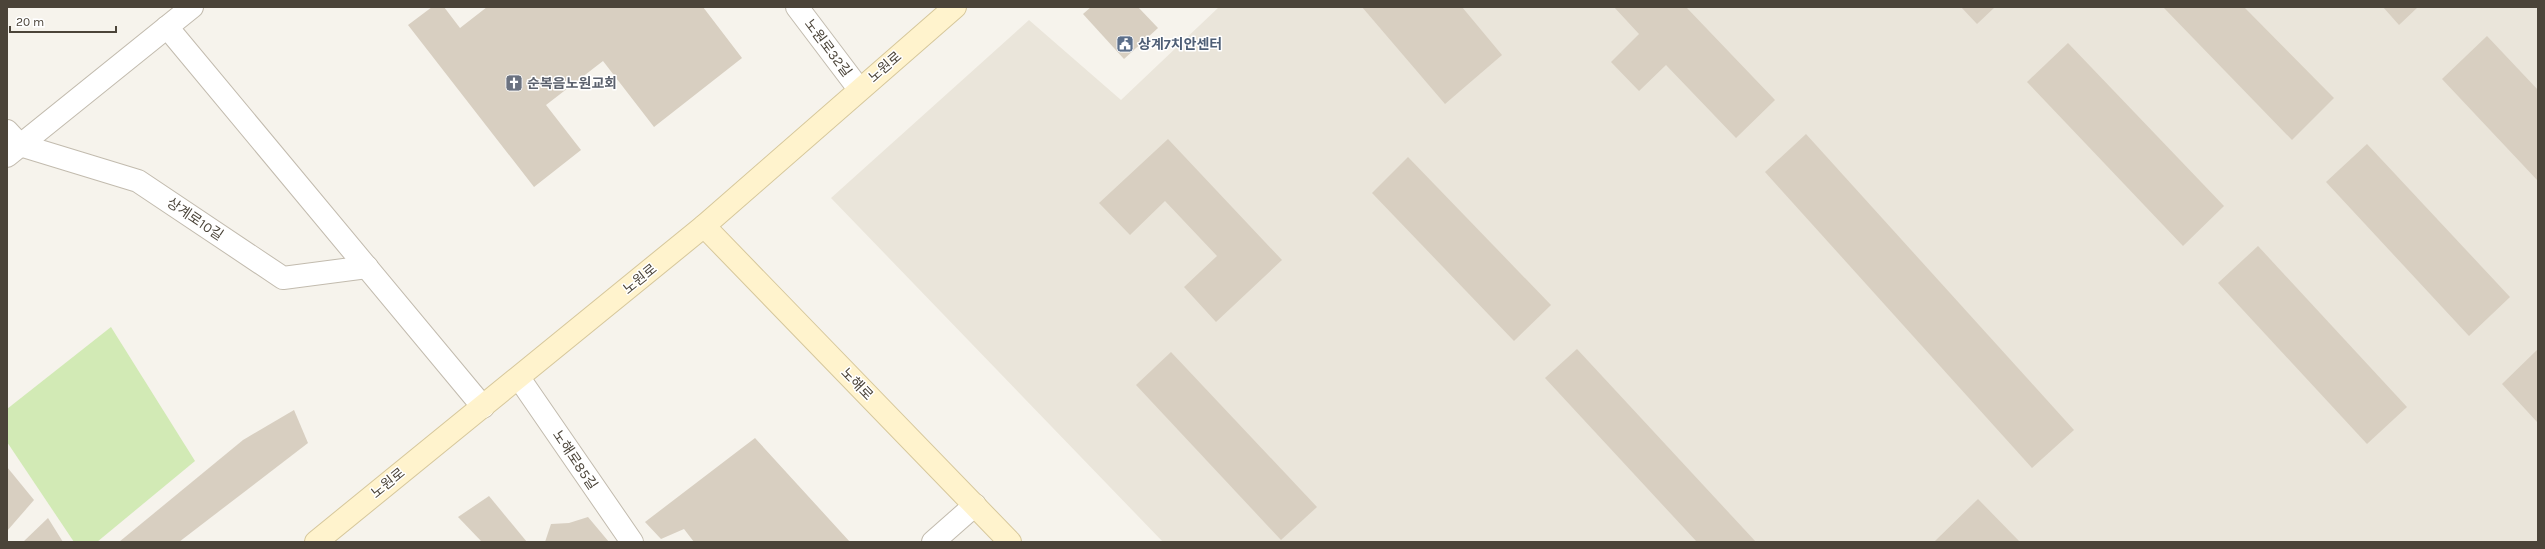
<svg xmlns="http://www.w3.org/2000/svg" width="2545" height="549" font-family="Karla,'Noto Sans KR',sans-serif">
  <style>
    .residential { fill: #eae5da }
    .green { fill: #d2eab5 }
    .building { fill: #d8cfc1 }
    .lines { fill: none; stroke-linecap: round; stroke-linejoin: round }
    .minor-casing { stroke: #c2bbae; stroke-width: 24 }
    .secondary-casing { stroke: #d6c79b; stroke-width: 24 }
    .minor { stroke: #fff; stroke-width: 22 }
    .secondary { stroke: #fff3cd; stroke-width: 22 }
    .labels { text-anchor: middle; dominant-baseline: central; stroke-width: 3; stroke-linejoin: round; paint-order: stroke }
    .service-label { font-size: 14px; font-weight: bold; fill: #4e5e75; stroke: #fff; text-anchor: start }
    .street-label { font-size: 14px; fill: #4b4439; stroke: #fff }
    .worship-label { font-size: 14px; font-weight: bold; fill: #5b616d; stroke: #fff; text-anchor: start }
  </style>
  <rect width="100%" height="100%" fill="#f6f3ec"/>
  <!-- residential -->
  <path class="residential" d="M1219,7H2538V542H1163L831,198L1029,20L1121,100Z"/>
  <!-- green -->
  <path class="green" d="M111,327L195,461L97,542H74L7,442V409Z"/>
  <!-- building -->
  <g class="building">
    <path d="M432,7H444L460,28L487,7H703L742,58L654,127L603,61L546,105L581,150L534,187L408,25Z"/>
    <path d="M1091,7H1138L1158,28L1124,59L1083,14Z"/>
    <path d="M1362,7H1462L1502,55L1445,104Z"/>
    <path d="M1614,7H1686L1775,100L1736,138L1666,65L1639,91L1611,62L1639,34Z"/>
    <path d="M1961,7H1995L1977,24Z"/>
    <path d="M2163,7H2244L2334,98L2292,140Z"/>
    <path d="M2383,7H2418L2399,25Z"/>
    <path d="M2487,36L2538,90V181L2442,79Z"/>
    <path d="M2068,43L2224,206L2183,246L2027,82Z"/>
    <path d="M1806,134L2074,430L2032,468L1765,172Z"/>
    <path d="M1168,139L1282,260L1216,322L1184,287L1217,256L1165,201L1130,235L1099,203Z"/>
    <path d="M2367,144L2510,297L2469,336L2326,182Z"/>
    <path d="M1408,157L1551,305L1514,341L1372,193Z"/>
    <path d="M2258,246L2407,407L2367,444L2218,283Z"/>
    <path d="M1577,349L1756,542H1697L1545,378Z"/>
    <path d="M2538,349V423L2502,384Z"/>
    <path d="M1171,352L1317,507L1281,540L1136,385Z"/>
    <path d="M294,410L308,443L179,542H119L243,440Z"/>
    <path d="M755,438L850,542H694L684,529L661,539L645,522Z"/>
    <path d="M7,467L34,500L7,531Z"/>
    <path d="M489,496L527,542H482L458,517Z"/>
    <path d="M1978,499L2020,542H1934Z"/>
    <path d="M588,517L609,542H545L551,524L569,523Z"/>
    <path d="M48,518L63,542H23Z"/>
  </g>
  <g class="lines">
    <!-- minor casing -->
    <g class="minor-casing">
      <g id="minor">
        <path d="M797,7L859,89"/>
        <path d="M167,27L483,407"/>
        <path d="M7,131L20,145L138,181L283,278L367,267"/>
        <path d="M7,156L192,7"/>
        <path d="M519,378L632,542"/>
        <path d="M933,542L975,505"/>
      </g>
    </g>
    <!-- secondary casing -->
    <g class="secondary-casing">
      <g id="secondary">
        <path d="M704,226L1010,542"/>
        <path d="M316,542L704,226L955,7"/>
      </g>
    </g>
    <!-- minor -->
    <use href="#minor" class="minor"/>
    <!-- secondary -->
    <use href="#secondary" class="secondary"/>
  </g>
  <!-- icons -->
  <defs>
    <g id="civic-square" transform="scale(0.9)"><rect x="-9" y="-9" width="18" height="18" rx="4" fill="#5c6f8a" stroke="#fff"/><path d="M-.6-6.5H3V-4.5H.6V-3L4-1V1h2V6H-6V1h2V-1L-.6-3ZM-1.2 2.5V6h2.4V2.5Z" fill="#fff"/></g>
    <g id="church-square" transform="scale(0.9)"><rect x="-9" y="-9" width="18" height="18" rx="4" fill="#6b7280" stroke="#fff"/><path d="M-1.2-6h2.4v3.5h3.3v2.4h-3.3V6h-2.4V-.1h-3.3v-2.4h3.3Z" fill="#fff"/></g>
  </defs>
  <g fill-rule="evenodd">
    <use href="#civic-square" x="1125" y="44"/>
    <use href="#church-square" x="514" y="83"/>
  </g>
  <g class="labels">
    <!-- service labels -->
    <g class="service-label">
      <text x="1138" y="44">상계7치안센터</text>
    </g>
    <!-- street labels -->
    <g class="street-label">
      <text transform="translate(828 48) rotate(53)">노원로32길</text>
      <text transform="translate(885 67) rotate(-41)">노원로</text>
      <text transform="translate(195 219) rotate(34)">상계로10길</text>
      <text transform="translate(640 279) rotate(-39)">노원로</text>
      <text transform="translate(857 384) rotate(46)">노해로</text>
      <text transform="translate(575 460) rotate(56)">노해로85길</text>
      <text transform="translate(388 483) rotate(-39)">노원로</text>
    </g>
    <!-- worship labels -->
    <g class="worship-label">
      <text x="527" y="83">순복음노원교회</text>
    </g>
  </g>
  <!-- border -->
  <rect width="2545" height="549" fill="none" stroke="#4b4439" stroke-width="16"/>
  <!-- scale -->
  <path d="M10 26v6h106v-6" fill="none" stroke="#4b4439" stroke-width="2"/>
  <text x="16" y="26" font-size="12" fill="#4b4439" stroke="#ffffff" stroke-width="3" paint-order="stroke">20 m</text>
</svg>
